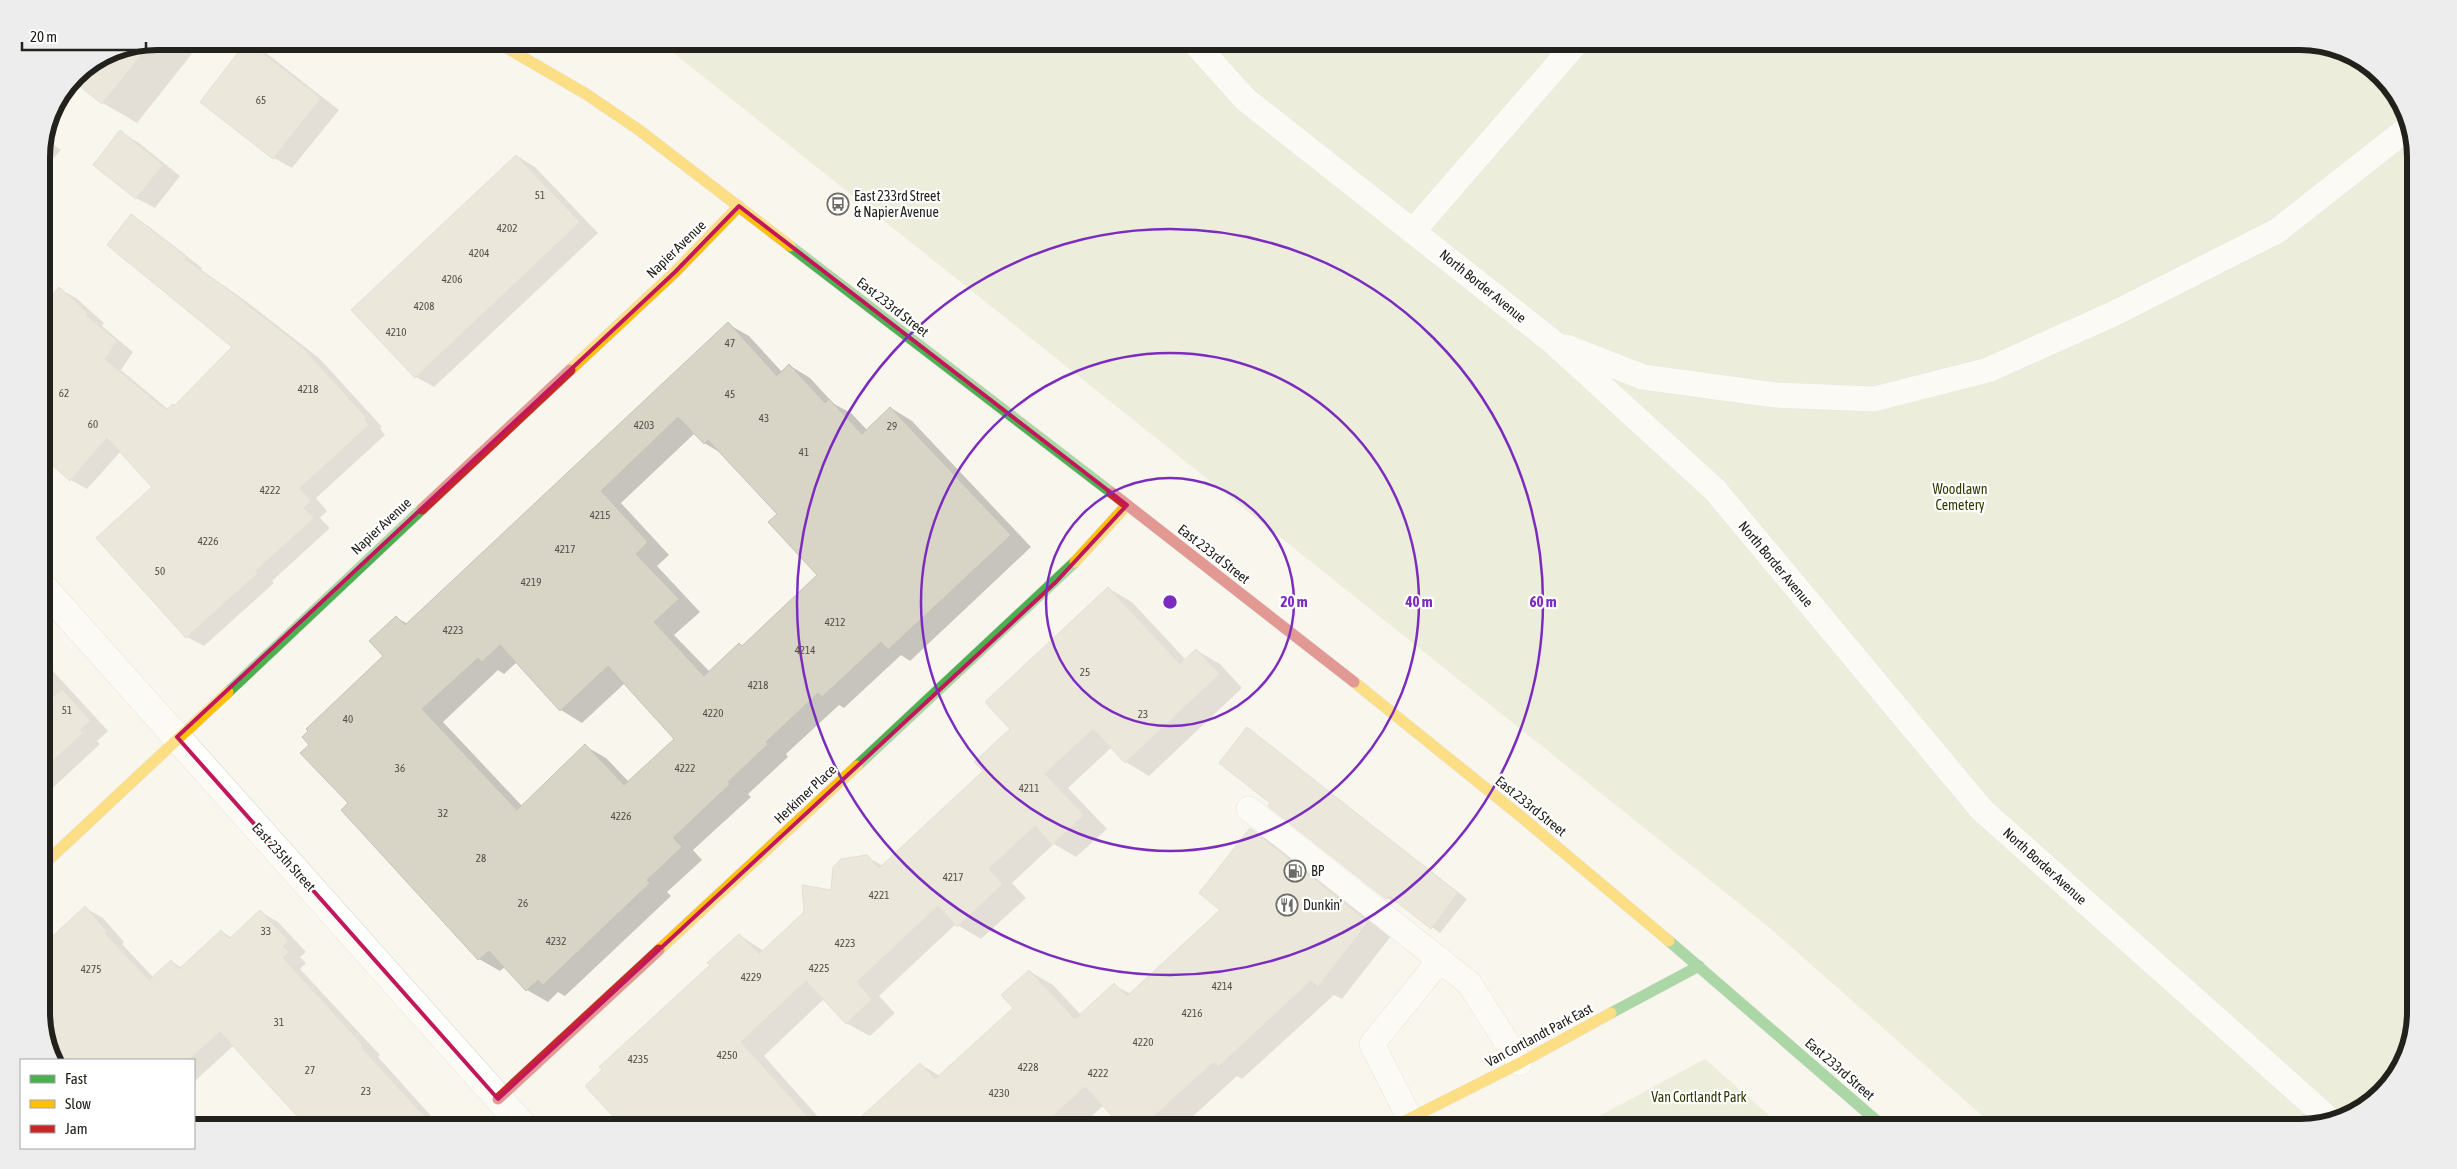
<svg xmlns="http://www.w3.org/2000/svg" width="2457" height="1169" font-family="'Asap Condensed',sans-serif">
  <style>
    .green { fill: #dde3c6 }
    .shadow { fill: #0003; fill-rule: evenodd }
    .building { fill: #d9d5c6; stroke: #c5c3bc; fill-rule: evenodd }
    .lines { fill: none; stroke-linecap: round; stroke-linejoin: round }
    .lane-casing { stroke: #d4d2cb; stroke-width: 26 }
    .street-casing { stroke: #d4d2cb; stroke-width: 29 }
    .fast-casing { stroke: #d4d2cb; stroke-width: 12 }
    .slow-casing { stroke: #d4d2cb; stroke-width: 12 }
    .jam-casing { stroke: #d4d2cb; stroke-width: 12 }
    .lane { stroke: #fefefc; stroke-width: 25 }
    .street { stroke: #fefefc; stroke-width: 28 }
    .fast { stroke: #4caf50; stroke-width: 11 }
    .slow { stroke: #ffc107; stroke-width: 11 }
    .jam { stroke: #c62828; stroke-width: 11 }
    .marked { fill: none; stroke: #c2185b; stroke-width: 4; stroke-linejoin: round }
    .ring { fill: none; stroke: #7b2cbf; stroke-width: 2.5 }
    .labels { text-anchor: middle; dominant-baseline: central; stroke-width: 4.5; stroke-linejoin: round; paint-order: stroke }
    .number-label { font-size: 11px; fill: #504e46 }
    .poi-label { font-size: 14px; fill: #22211b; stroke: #fff; text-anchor: start }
    .street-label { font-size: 14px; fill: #22211b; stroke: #fff }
    .park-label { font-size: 14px; fill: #2f3b00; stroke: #fff }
    .rim { fill: none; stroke: #22211b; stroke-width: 6 }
    .centre { fill: #7b2cbf; stroke: #fff; stroke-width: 2.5 }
    .ring-label { font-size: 15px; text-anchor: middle; font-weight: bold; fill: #7b2cbf; stroke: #fff; stroke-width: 4.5; stroke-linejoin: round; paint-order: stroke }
  </style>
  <rect width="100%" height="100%" fill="#f9f6ed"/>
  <!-- green -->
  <g class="green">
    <path d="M654,41H2300L2345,50L2396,92L2416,150V1012L2407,1057L2364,1108L2300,1128H1996L1771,929L675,54Z"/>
    <path d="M1705,1059L1783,1128H1577Z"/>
  </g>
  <!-- shadow -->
  <g class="shadow">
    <path d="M157,41H202L137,123L103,103L73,79L113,50Z"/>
    <path d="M248,42L266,53L339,110L292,168L274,158Z"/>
    <path d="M120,132L139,143L180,176L155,208L136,198Z"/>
    <path d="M44,137L61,150L41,173V150Z"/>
    <path d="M517,156L535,167L598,233L434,387L416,377Z"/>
    <path d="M132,216L148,226L202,268L201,270L243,299L319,358L382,427L380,428L385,435L316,498L327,511L320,518L330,528L272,581L274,583L204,646L187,637L97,539L153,487L121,451L87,489L71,480L56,467L41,460V309L59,289L76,298L104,323L102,326L133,352L121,370L169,410L175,407L234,347Z"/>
    <path d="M728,324L749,336L782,372L789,365L810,378L834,404L851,413L867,430L891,408L912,421L1031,547L910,661L901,655L844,708L839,705L786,754L788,757L748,794L751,797L693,850L702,860L667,892L671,896L565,996L558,992L548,1002L527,990L505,967L500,971L479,959L343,810L349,804L311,745L385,656L397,618L408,624ZM695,433L704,443L723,454L778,514L819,575L743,646L740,644L710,672L674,635L700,612L657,566L669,555L621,503ZM517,662L561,710L582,723L625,683L675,739L629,782L606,758L585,746L523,807L443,722L498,670L504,674Z"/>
    <path d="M1108,588L1132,602L1186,660L1196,650L1220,664L1242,688L1149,776L1126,762L1112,747L1068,788L1107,829L1076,857L1054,844L1012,883L1026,898L981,939L956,924L879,996L895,1013L870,1036L846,1023L824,999L764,1056L828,1128H619L611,1119L711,965L739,935L764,951L832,891L867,857L883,866L985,771Z"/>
    <path d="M42,659L108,731L97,741L100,744L42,798Z"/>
    <path d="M1247,729L1467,899L1440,933L1397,901L1396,903L1387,898L1272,803Z"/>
    <path d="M1250,830L1274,843L1391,936L1342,999L1334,995L1242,1079L1237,1076L1180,1128H1125L1104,1105L1079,1128H849L920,1064L940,1076L1014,1008L1029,971L1053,985L1081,1015L1114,985L1131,994L1222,910Z"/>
    <path d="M85,908L103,918L124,942L122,944L153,977L171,961L182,968L221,931L232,938L261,912L278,922L306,952L300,957L306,963L300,969L380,1055L378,1057L442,1128H309L234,1045L194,1082V1060H55L42,1020V954L44,951L42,947Z"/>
  </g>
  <!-- building -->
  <g class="building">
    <path d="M247,41L321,98L273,159L200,102Z"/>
    <path d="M152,42L102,104L72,80L75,75L113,50Z"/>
    <path d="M120,130L163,165L136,199L93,165Z"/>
    <path d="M516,155L580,222L415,378L351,310Z"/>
    <path d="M131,214L187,257L185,259L226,288L303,348L366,417L364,418L369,425L300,488L311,501L304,508L314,518L256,571L258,573L186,638L96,538L152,487L107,438L70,481L42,456L41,308L59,287L88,313L86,315L117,341L105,359L166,410L173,404L174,406L232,347L107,245Z"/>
    <path d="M728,322L777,376L789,364L825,403L829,399L862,434L890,407L1011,535L888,650L881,642L822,697L818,693L766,742L768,744L728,782L730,784L673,838L682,847L647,880L650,883L543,985L538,980L526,991L489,951L478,960L341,810L348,803L300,753L309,745L302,737L308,731L306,729L383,656L369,641L396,616L405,625ZM678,417L704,444L708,440L777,514L768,522L817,575L742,646L739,643L704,676L654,622L679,599L636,554L648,542L601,491ZM500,645L560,711L608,666L674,739L624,785L585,744L517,810L422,709L478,658L482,662Z"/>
    <path d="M1108,587L1180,664L1196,649L1220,674L1125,763L1093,729L1045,774L1084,815L1052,845L1035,826L989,869L1003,884L957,927L938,906L857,982L872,999L846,1024L806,981L741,1042L818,1128H624L585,1086L602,1070L599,1067L710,965L707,963L739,934L759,954L804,912L802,885L831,890L833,867L841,859L867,855L879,868L983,771L974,762L1010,729L985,702Z"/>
    <path d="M62,689L91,721L80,730L83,733L42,771V707Z"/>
    <path d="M1247,727L1458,893L1431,929L1389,896L1386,899L1268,806L1270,803L1219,763Z"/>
    <path d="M1250,828L1368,922L1318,987L1311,981L1218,1067L1214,1062L1141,1128H1123L1085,1087L1040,1128H849L920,1063L935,1079L1013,1008L1001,995L1029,970L1075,1019L1114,983L1127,996L1220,910L1199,893Z"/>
    <path d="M85,906L107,932L105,933L149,980L171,960L179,969L221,930L229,939L260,910L289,941L283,946L289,952L283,958L363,1045L361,1047L435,1128H308L220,1032L189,1060H55L42,1020V946Z"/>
  </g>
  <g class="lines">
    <!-- lane casing -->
    <g class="lane-casing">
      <g id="lane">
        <path d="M1193,41L1245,99L1553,342L1715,490L1982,810L2329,1119"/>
        <path d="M1414,230L1578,41"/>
        <path d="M1566,347L1643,377L1775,395L1874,399L1988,370L2113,314L2277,231L2408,128"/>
        <path d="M1249,809L1469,983L1520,1063"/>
        <path d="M1410,1119L1372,1044L1440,960"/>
      </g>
    </g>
    <!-- street casing -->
    <g class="street-casing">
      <path id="street" d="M42,586L525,1128"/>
    </g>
    <!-- fast casing -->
    <g class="fast-casing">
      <g id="fast">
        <path d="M790,246L1112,493"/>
        <path d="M228,692L422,509"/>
        <path d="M857,766L1075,562"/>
        <path d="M1669,941L1885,1128"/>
        <path d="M1611,1013L1699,966"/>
      </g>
    </g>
    <!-- slow casing -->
    <g class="slow-casing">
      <g id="slow">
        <path d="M495,41L586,94L639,130L790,246"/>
        <path d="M570,370L675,272L739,206"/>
        <path d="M1075,562L1127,505"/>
        <path d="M1354,682L1519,815L1669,941"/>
        <path d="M42,866L228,692"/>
        <path d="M659,950L857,766"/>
        <path d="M1391,1128L1520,1063L1611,1013"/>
      </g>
    </g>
    <!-- jam casing -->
    <g class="jam-casing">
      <g id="jam">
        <path d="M1112,493L1354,682"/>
        <path d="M422,509L570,370"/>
        <path d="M498,1099L659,950"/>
      </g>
    </g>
    <!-- lane -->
    <use href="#lane" class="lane"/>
    <!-- street -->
    <use href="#street" class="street"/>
    <!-- fast -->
    <use href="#fast" class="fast"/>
    <!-- slow -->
    <use href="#slow" class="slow"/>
    <!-- jam -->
    <use href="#jam" class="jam"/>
  </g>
  <!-- marked area -->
  <path d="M0 0H2457V1169H0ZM739,206L1127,505L1056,582L498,1099L177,737L675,272Z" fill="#f9f6ed" fill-opacity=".55" fill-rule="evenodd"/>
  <path class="marked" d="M739,206L1127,505L1056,582L498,1099L177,737L675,272Z"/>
  <!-- distance rings -->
  <g class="ring">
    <circle cx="1170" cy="602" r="124"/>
    <circle cx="1170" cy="602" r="249"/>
    <circle cx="1170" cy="602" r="373"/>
  </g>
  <!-- icons -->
  <defs>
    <g id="bus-ring" transform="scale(1.125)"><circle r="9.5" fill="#fff" stroke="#6d6c64" stroke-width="1.5"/><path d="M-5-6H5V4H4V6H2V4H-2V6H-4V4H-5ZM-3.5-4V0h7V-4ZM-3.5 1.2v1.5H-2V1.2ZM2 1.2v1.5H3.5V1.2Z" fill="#6d6c64"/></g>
    <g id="fuel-ring" transform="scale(1.125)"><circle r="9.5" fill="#fff" stroke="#6d6c64" stroke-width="1.5"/><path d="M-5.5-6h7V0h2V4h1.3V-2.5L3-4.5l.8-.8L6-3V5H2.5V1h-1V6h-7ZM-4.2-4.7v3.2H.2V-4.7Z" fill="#6d6c64"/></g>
    <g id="restaurant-ring" transform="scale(1.125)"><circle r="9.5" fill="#fff" stroke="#6d6c64" stroke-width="1.5"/><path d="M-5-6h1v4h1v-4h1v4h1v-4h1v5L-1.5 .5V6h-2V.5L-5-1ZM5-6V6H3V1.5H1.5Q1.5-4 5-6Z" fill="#6d6c64"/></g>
  </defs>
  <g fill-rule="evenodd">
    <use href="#bus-ring" x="838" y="204"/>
    <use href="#fuel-ring" x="1295" y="871"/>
    <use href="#restaurant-ring" x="1287" y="905"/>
  </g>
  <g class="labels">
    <!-- number labels -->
    <g class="number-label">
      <text x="261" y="100">65</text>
      <text x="540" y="195">51</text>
      <text x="507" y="228">4202</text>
      <text x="479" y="253">4204</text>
      <text x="452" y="279">4206</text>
      <text x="424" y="306">4208</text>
      <text x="396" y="332">4210</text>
      <text x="730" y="343">47</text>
      <text x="308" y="389">4218</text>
      <text x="64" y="393">62</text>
      <text x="730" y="394">45</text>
      <text x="764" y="418">43</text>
      <text x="93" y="424">60</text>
      <text x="644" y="425">4203</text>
      <text x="892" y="426">29</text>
      <text x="804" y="452">41</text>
      <text x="270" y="490">4222</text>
      <text x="600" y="515">4215</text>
      <text x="208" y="541">4226</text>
      <text x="565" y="549">4217</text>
      <text x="160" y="571">50</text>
      <text x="531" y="582">4219</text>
      <text x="835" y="622">4212</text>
      <text x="453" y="630">4223</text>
      <text x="805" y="650">4214</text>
      <text x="1085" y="672">25</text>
      <text x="758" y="685">4218</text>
      <text x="67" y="710">51</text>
      <text x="713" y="713">4220</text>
      <text x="1143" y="714">23</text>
      <text x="348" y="719">40</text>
      <text x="400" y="768">36</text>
      <text x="685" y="768">4222</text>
      <text x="1029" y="788">4211</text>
      <text x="443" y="813">32</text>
      <text x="621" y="816">4226</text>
      <text x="481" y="858">28</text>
      <text x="953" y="877">4217</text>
      <text x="879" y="895">4221</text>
      <text x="523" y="903">26</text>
      <text x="266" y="931">33</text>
      <text x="556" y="941">4232</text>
      <text x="845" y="943">4223</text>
      <text x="819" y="968">4225</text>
      <text x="91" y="969">4275</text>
      <text x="751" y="977">4229</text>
      <text x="1222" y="986">4214</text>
      <text x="1192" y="1013">4216</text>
      <text x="279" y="1022">31</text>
      <text x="1143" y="1042">4220</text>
      <text x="727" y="1055">4250</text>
      <text x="638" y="1059">4235</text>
      <text x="1028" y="1067">4228</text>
      <text x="310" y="1070">27</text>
      <text x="1098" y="1073">4222</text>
      <text x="366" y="1091">23</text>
      <text x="999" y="1093">4230</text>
    </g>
    <!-- poi labels -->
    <g class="poi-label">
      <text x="854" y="196">East 233rd Street<tspan x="854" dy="16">&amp; Napier Avenue</tspan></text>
      <text x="1311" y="871">BP</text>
      <text x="1303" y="905">Dunkin'</text>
    </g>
    <!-- street labels -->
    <g class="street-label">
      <text transform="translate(676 249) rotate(-44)">Napier Avenue</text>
      <text transform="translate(1483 286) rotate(39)">North Border Avenue</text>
      <text transform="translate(893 307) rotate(38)">East 233rd Street</text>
      <text transform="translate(381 526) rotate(-43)">Napier Avenue</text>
      <text transform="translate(1214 554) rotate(38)">East 233rd Street</text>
      <text transform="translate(1776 564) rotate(50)">North Border Avenue</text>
      <text transform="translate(805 794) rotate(-43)">Herkimer Place</text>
      <text transform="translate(1531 806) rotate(39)">East 233rd Street</text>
      <text transform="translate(284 857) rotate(48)">East 235th Street</text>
      <text transform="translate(2045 866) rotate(42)">North Border Avenue</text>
      <text transform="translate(1539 1035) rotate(-28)">Van Cortlandt Park East</text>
      <text transform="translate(1840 1069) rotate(41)">East 233rd Street</text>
    </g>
    <!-- park labels -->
    <g class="park-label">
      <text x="1960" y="489">Woodlawn<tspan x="1960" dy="16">Cemetery</tspan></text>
      <text x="1699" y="1097">Van Cortlandt Park</text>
    </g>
  </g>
  <!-- crop -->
  <path d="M0 0H2457V1169H0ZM157 50H2300A107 107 0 0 1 2407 157V1012A107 107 0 0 1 2300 1119H157A107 107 0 0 1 50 1012V157A107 107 0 0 1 157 50Z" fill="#ededed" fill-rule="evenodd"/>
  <path class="rim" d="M157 50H2300A107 107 0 0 1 2407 157V1012A107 107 0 0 1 2300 1119H157A107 107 0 0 1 50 1012V157A107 107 0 0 1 157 50Z"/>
  <circle cx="1170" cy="602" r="8" class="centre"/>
  <g class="ring-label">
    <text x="1294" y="607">20 m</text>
    <text x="1419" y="607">40 m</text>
    <text x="1543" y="607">60 m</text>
  </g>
  <!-- legend -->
  <rect x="20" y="1059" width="175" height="90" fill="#ffffff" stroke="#a7a6a4"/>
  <rect x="30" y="1075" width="25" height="8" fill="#4caf50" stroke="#a7a6a4"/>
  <text x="65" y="1084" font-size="15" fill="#22211b">Fast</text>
  <rect x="30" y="1100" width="25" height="8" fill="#ffc107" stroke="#a7a6a4"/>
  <text x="65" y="1109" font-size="15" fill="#22211b">Slow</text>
  <rect x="30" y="1125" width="25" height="8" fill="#c62828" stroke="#a7a6a4"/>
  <text x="65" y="1134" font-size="15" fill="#22211b">Jam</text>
  <!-- scale -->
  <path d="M22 42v8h124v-8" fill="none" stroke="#22211b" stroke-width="2.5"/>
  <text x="30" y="42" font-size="15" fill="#22211b" stroke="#ffffff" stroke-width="4" paint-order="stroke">20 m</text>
</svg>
